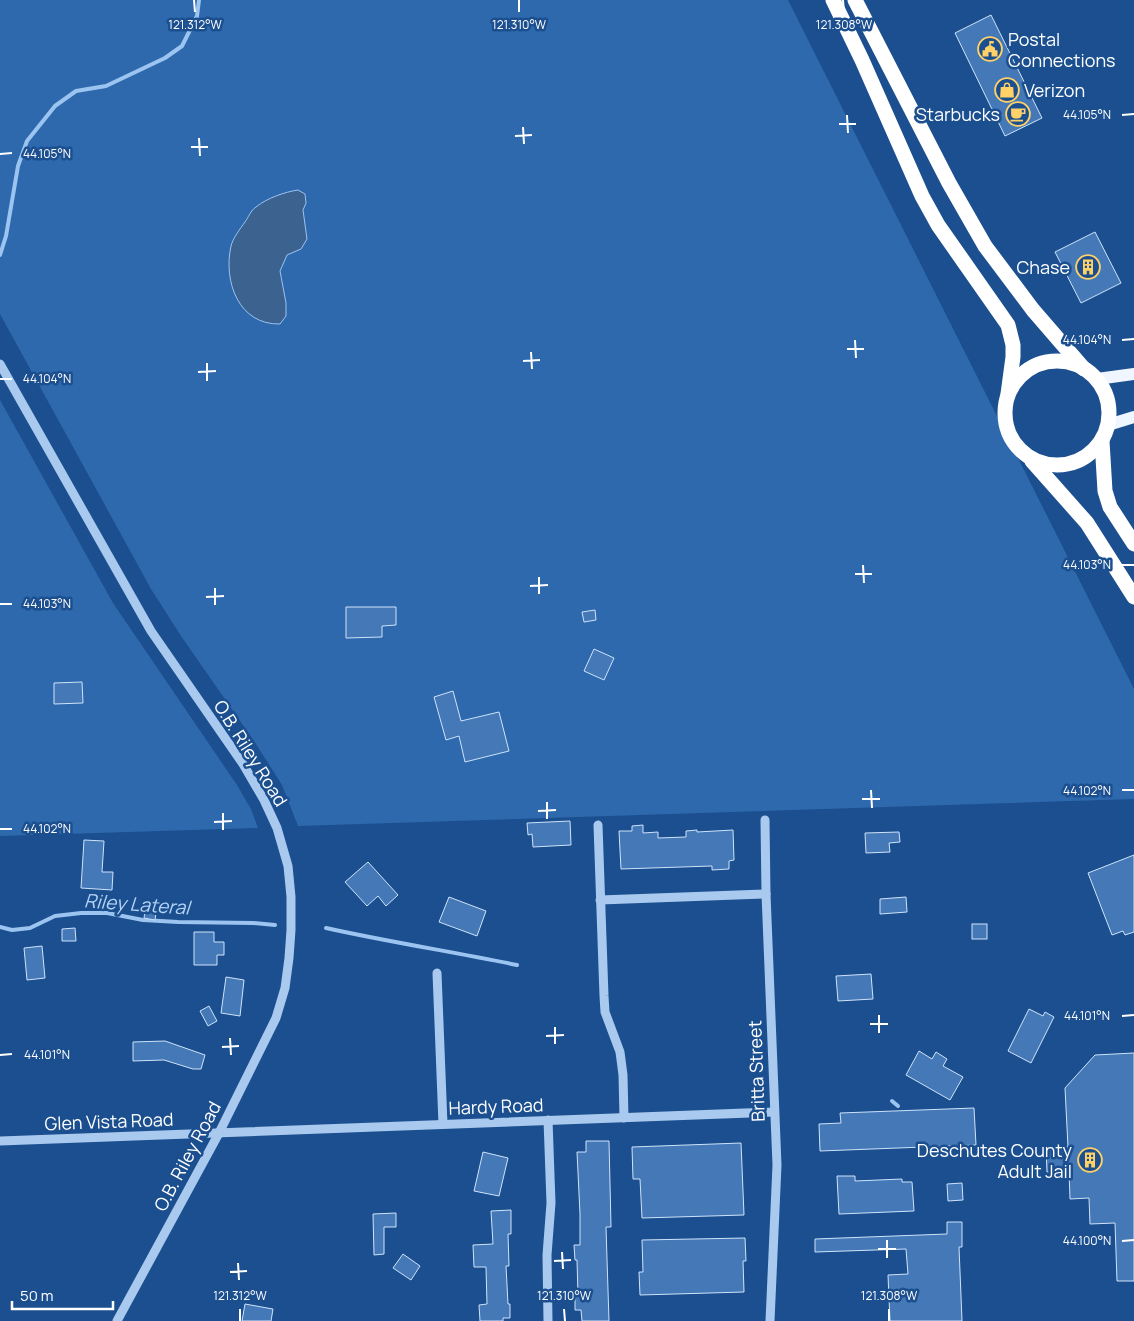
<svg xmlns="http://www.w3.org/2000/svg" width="1134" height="1321" font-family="Manrope,sans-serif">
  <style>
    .green { fill: #2e69ad }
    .water { fill: #3c6290; stroke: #9cc4f0 }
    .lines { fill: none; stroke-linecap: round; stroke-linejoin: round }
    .stream { stroke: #9cc4f0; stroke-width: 4 }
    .building { fill: #4478b7; stroke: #cfe3fa }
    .minor { stroke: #a9c9ee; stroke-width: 9 }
    .major { stroke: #f0f6ff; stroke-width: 12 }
    .highway { stroke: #fff; stroke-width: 15 }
    .ticks { fill: none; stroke: #fff; stroke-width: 2 }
    .labels { text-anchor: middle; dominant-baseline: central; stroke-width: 5; stroke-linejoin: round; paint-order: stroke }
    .poi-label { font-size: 18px; fill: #fff; stroke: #1b4f8f; text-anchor: end }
    .street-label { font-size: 18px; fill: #fff; stroke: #1b4f8f }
    .water-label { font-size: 19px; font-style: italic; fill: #b5d3f5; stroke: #1b4f8f }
    .ticks-label { font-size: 12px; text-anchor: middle; fill: #fff; stroke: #1b4f8f; stroke-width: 5; stroke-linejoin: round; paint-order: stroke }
  </style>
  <rect width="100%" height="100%" fill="#1b4f8f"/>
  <!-- green -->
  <g class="green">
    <path d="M0,0H788L1134,689V799L298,826L282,785L254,741L181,636L151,589L0,314Z"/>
    <path d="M0,400L113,603L237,785L251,809L258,828L0,836Z"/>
  </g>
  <!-- water -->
  <path class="water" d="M298,190L305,194L306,203L303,210L307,239L301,249L287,255L280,271L286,303V316L280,324C239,325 223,282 231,246C233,238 240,229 245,222C248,218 251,210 256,207C267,198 285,192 298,190Z"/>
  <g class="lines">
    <!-- stream -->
    <g class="stream">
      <path d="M0,255L6,236L18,166L27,141L55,106L76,91L106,86L165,58L182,46L197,16L199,0"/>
      <path d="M0,927L12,930L30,928L55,916L81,913H107L143,920L178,922L253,923L275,925"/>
      <path d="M326,928C389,942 454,952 517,965"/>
      <path d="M892,1101L898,1106"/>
    </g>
  </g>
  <!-- building -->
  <g class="building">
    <path d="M991,15L1042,118L1005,136L955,33Z"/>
    <path d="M1095,232L1121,283L1081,303L1055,252Z"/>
    <path d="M346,607H396V625L382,626V637L346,638Z"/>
    <path d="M595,610L596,620L584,622L582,612Z"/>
    <path d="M594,649L614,658L604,680L584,671Z"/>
    <path d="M82,682L83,703L54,704V683Z"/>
    <path d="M453,691L461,721L499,712L509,751L465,762L459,736L446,740L434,697Z"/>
    <path d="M570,821L571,845L533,847L532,834L528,835L527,823Z"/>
    <path d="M643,825V833L658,832V838L686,837V831L697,830V832L733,830L734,860L729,861V869L712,870V866L621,869L619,831H632V826Z"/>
    <path d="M899,832L900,842L889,843L890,852L866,853L865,833Z"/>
    <path d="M84,840L104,841L102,872H113L112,890L81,888Z"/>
    <path d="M1134,855V932L1125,935L1123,931L1112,935L1088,873Z"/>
    <path d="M368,862L398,895L386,906L378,896L367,906L345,882Z"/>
    <path d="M449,897L486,911L477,936L439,922Z"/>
    <path d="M906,897L907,912L880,914V899Z"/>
    <path d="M146,904L157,906L155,920L144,918Z"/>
    <rect x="972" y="924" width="15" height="15"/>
    <path d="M75,928L76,941H62V929Z"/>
    <path d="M194,932H214V942H224V955H217V965H194Z"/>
    <path d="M42,946L45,978L27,980L24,948Z"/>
    <path d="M871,974L873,999L838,1001L836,976Z"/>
    <path d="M226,977L244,980L240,1016L221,1013Z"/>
    <path d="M209,1006L217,1021L208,1026L200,1011Z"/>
    <path d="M1029,1009L1043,1016L1045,1012L1054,1017L1031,1063L1008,1051Z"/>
    <path d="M165,1041L205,1055L201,1069H193L164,1060L133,1061V1042Z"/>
    <path d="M919,1051L932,1059L936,1052L947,1059L943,1066L963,1077L950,1100L906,1075Z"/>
    <path d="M1134,1053V1281H1117L1115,1223L1090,1224L1089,1198L1070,1199L1069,1171L1047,1172L1046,1148L1068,1147L1065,1088L1095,1055Z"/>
    <path d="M974,1108L976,1145L820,1151L819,1124L841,1123L840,1113Z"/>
    <path d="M586,1141H609L611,1227H606L609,1321H582L581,1310H575V1296H578L577,1260H575L574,1245H580V1214L577,1152H586Z"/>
    <path d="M741,1143L744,1215L642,1218L640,1179H633L632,1147Z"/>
    <path d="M483,1152L508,1158L499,1196L474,1191Z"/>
    <path d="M837,1176H855V1181L902,1179V1182H912L914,1211L839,1214Z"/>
    <path d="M962,1183L963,1200L948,1201L947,1184Z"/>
    <path d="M511,1210V1234H508L509,1266H506L508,1304H510V1318H503V1321H480L479,1305L487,1304L486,1267H474L473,1245L493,1244L491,1211Z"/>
    <path d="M396,1213V1227H384V1254L374,1255L373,1214Z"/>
    <path d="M947,1222H962V1247H959L962,1321H890L888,1275L908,1274L906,1249L815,1252V1239L947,1234Z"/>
    <path d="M745,1238L746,1261H743L744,1292L640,1295L639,1272H643L642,1240Z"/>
    <path d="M403,1254L420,1266L411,1280L393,1268Z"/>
    <path d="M245,1304L273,1309L271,1321H242Z"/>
  </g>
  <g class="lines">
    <!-- minor -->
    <g class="minor">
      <path d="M0,364L151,631L243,764L264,800L277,828L288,866L291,897V930L289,958L285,988L276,1018L219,1133L117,1321"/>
      <path d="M765,820L766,894L777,1165L770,1321"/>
      <path d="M598,825L604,996L605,1012L620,1052L623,1075L624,1118"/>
      <path d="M600,900L766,894"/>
      <path d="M437,973L443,1124"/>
      <path d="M548,1120L551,1203L547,1255L548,1321"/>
      <path d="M0,1141L774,1112"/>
    </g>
    <!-- major -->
    <g class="major">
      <path d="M1097,379L1134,374"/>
      <path d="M1108,425L1134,417"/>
    </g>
    <!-- highway -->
    <g class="highway">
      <path d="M833,0L862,60L922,196L938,225L1008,325L1013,345V357L1008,394"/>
      <path d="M855,0L949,183L985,246L1033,310L1084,369"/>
      <circle cx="1057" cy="413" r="52"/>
      <path d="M1102,441L1105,491L1110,507L1134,544"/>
      <path d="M1032,461L1087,523L1134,597"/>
    </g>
  </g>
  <!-- ticks -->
  <path class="ticks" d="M194,0L195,12M519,0V12M843,0L844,12M847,115L848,133M1122,115L1134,114M839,124H856M523,127L524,144M515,136L532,135M199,138L200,156M191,147H208M0,154L12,153M855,340L856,358M1122,340L1134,339M847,349H864M531,352L532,369M523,361L540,360M207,363V381M198,372L216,371M0,379H12M863,565L864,583M1122,565H1134M855,574H872M539,577V594M530,586L548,585M215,588V605M206,597L224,596M0,604H12M871,790L872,808M1122,790H1134M862,799H880M547,802V819M538,811L556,810M223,813V830M214,822L232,821M0,829H12M879,1015V1033M1122,1016L1134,1015M870,1024H888M555,1027V1044M546,1036L564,1035M230,1038L231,1055M222,1047L239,1046M0,1055L12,1054M887,1240V1258M1122,1241L1134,1240M878,1249H896M562,1252L563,1269M554,1261L571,1260M238,1263L239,1280M230,1272L247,1271M240,1309V1321M564,1309L565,1321M889,1309V1321"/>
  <!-- icons -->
  <defs>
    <g id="civic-ring" transform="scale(1.25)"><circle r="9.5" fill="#1b4f8f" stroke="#ffd166" stroke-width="1.5"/><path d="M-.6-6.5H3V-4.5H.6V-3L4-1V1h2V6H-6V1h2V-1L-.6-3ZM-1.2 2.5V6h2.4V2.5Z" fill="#ffd166"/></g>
    <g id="shop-ring" transform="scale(1.25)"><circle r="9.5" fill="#1b4f8f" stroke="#ffd166" stroke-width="1.5"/><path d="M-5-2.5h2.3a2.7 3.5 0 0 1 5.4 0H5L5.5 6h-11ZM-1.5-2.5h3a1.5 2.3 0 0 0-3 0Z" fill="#ffd166"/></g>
    <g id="cafe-ring" transform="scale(1.25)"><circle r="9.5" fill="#1b4f8f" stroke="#ffd166" stroke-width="1.5"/><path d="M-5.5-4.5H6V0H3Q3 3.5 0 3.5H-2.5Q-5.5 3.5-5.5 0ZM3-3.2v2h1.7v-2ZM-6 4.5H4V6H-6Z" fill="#ffd166"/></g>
    <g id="building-ring" transform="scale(1.25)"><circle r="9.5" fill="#1b4f8f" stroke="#ffd166" stroke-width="1.5"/><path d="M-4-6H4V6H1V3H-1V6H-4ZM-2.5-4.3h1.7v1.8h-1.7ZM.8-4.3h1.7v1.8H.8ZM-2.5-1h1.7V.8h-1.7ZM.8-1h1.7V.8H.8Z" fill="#ffd166"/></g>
  </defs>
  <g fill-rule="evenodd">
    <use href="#civic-ring" x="990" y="49"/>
    <use href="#shop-ring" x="1007" y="90"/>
    <use href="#cafe-ring" x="1018" y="114"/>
    <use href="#building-ring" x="1088" y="267"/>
    <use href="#building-ring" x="1090" y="1160"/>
  </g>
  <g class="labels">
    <!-- poi labels -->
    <g class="poi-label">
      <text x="1008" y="39" text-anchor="start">Postal<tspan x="1008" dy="21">Connections</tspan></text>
      <text x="1024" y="90" text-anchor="start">Verizon</text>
      <text x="1000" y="114">Starbucks</text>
      <text x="1070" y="267">Chase</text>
      <text x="1072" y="1150">Deschutes County<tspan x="1072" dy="21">Adult Jail</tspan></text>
    </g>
    <!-- street labels -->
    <g class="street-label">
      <text transform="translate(251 753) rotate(58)">O.B. Riley Road</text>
      <text transform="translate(756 1071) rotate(-92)">Britta Street</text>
      <text transform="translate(496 1106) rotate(-2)">Hardy Road</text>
      <text transform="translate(109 1121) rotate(-2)">Glen Vista Road</text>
      <text transform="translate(187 1156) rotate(-62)">O.B. Riley Road</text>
    </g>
    <!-- water labels -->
    <g class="water-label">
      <text transform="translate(137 904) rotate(4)">Riley Lateral</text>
    </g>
  </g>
  <g class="ticks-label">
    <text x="195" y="29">121.312°W</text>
    <text x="519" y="29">121.310°W</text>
    <text x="844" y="29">121.308°W</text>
    <text x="1087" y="119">44.105°N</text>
    <text x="47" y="158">44.105°N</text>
    <text x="1087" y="344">44.104°N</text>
    <text x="47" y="383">44.104°N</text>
    <text x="1087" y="569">44.103°N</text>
    <text x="47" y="608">44.103°N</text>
    <text x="1087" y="795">44.102°N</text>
    <text x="47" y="833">44.102°N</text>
    <text x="1087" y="1020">44.101°N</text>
    <text x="47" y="1059">44.101°N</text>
    <text x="1087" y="1245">44.100°N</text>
    <text x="240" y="1300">121.312°W</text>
    <text x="564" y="1300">121.310°W</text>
    <text x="889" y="1300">121.308°W</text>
  </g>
  <!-- scale -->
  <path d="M12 1301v8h101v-8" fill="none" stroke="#ffffff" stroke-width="2.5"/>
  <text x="20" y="1301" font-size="15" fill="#ffffff" stroke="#1b4f8f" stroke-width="4" paint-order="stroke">50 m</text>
</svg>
